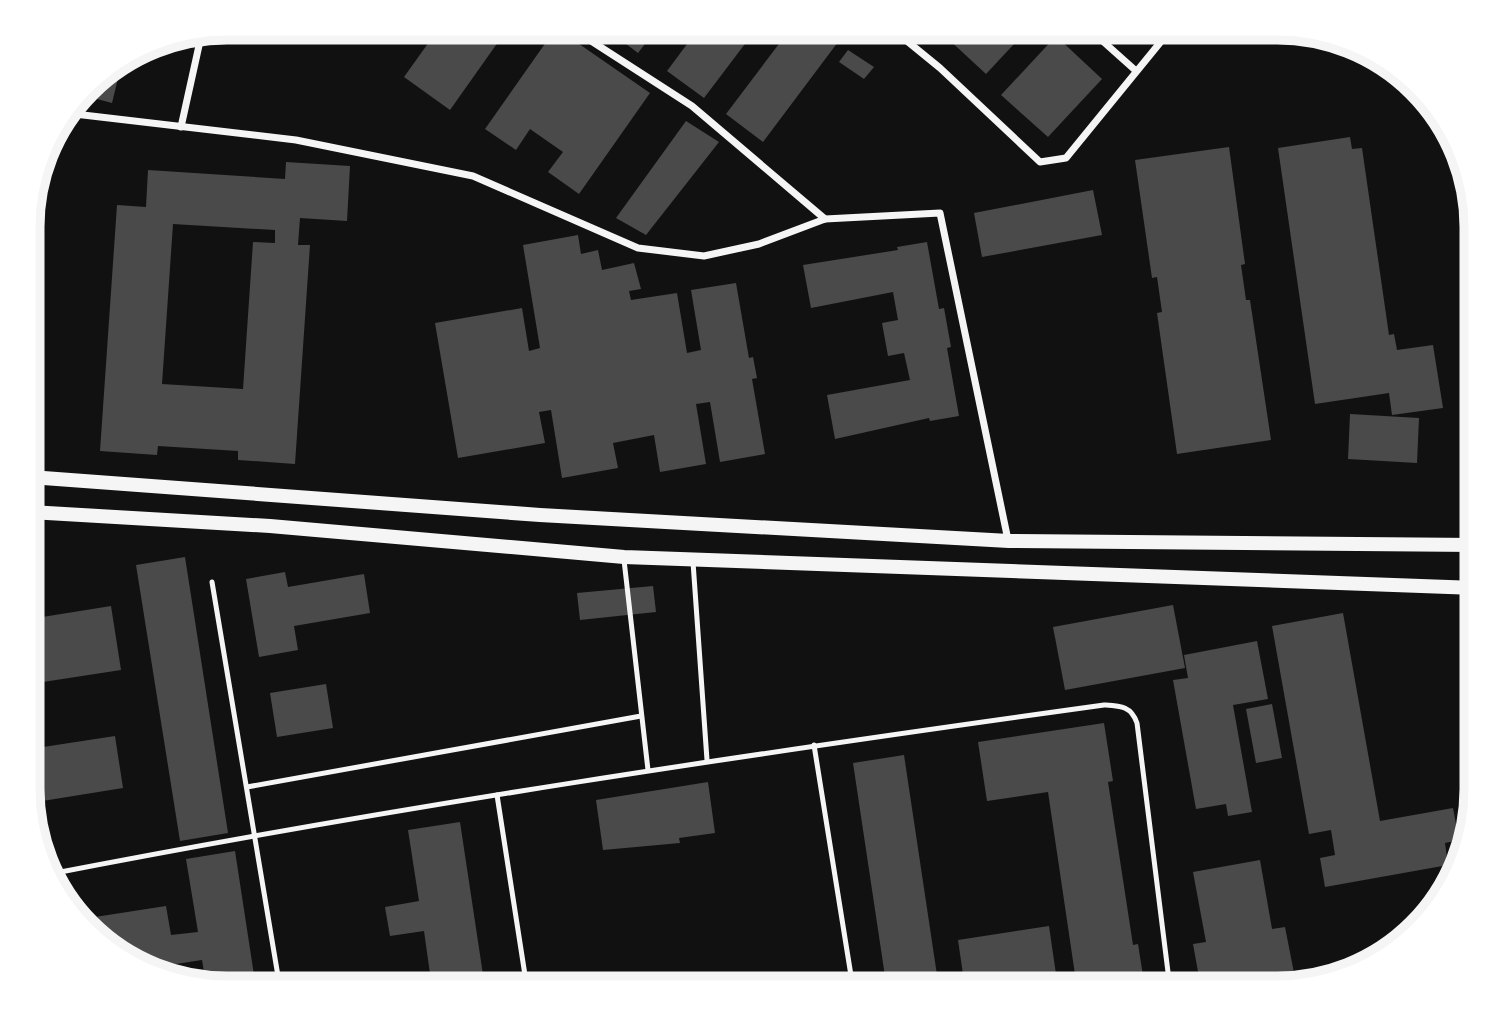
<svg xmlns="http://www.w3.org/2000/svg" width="1504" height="1016" font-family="'Golos Text',sans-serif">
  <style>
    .building { fill: #4a4a4a; fill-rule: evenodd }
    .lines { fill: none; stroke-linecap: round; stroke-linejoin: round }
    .service { stroke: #f5f5f5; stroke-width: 5 }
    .minor { stroke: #f5f5f5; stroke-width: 7 }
    .secondary { stroke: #f5f5f5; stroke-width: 14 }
    .rim { fill: none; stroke: #f5f5f5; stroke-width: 9 }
  </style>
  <rect width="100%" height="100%" fill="#111"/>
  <!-- building -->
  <g class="building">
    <path d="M439,28H508L450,110L404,77Z"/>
    <path d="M556,28L650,93L579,194L548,172L563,152L530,129L516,150L485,129Z"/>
    <path d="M605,28H657L638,53Z"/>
    <path d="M699,28H757L704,98L667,71Z"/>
    <path d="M791,28H819L838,42L763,142L726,114Z"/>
    <path d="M954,28H1029L986,74L946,37Z"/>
    <path d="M1122,28H1143L1134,39Z"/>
    <path d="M1056,36L1102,79L1048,137L1001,95Z"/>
    <path d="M848,50L874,67L864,79L839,62Z"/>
    <path d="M122,62L112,103L82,95L96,77Z"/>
    <path d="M686,121L719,142L646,235L616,218Z"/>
    <path d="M1350,137L1352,149L1362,148L1389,335L1394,334L1397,350L1433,345L1443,408L1392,415L1389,393L1315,404L1278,148Z"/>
    <path d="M1229,147L1245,264L1241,265L1246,300H1250L1271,440L1177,454L1157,313L1162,312L1157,277L1152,278L1135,160Z"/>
    <path d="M286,162L350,166L347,221L300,218L298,245H310L295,464L238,460V451L158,446L157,455L100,451L117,205L146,207L148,170L285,179ZM173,224L275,230V243L253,242L243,389L162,384Z"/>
    <path d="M1093,190L1102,235L982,257L974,213Z"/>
    <path d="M578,235L581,254L598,250L602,270L634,263L641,289L629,291L631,300L677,293L687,353L701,350L691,290L736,283L749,358L753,357L757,378L752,379L765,454L720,462L710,402L696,404L706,464L660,472L654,435L613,443L618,468L562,478L551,410L539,412L545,443L458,458L435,323L522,308L529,351L540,348L523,245Z"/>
    <path d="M927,242L939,309L944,308L951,347L947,348L959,416L930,421L929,418L835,439L827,395L910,380L904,353L888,356L882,323L898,320L893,292L811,308L803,265L898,250L897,247Z"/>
    <path d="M1473,383H1476V441H1470Z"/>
    <path d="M1350,414L1419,418L1417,463L1348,459Z"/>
    <path d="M185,557L228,833L180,841L136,565Z"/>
    <path d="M285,572L288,587L364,574L370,613L294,626L298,650L259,657L246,579Z"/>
    <path d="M653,586L656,612L580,620L577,593Z"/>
    <path d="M1173,605L1185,668L1065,690L1053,627Z"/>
    <path d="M111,606L121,670L30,684V619Z"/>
    <path d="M1343,613L1380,821L1453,808L1459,840L1445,843L1448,865L1325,887L1320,858L1335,855L1331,830L1309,834L1272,626Z"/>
    <path d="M1257,641L1268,699L1233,705L1252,812L1228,816L1226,804L1196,809L1173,680L1188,678L1184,655Z"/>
    <path d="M326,684L333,728L277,737L270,693Z"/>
    <path d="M1272,704L1282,758L1256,763L1246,709Z"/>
    <path d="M1104,723L1113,781L1108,782L1133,945L1138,944L1145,988H1077L1048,792L987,801L978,742Z"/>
    <path d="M115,736L123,788L30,803V749Z"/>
    <path d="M904,755L937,975L955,972L957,988H869L886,983L853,763Z"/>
    <path d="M708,782L715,833L679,838L680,843L603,850L596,800Z"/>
    <path d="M460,822L485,988H432L424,931L390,936L385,907L419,901L408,830Z"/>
    <path d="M235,851L256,988H215L206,984L202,960L176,964L177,974L106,947L82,919L166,906L171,935L198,932L186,859Z"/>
    <path d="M1260,860L1272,929L1285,927L1296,983L1277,988H1201L1193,944L1206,942L1193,872Z"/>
    <path d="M1049,926L1058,988H965L958,940Z"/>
  </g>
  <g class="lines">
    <!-- service -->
    <g class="service">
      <path d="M624,560L648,770"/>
      <path d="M693,562L707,760"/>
      <path d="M212,582L280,988"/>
      <path d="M814,745L853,988"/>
      <path d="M247,787L641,716"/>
      <path d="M497,795L527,988"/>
      <path d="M50,874C399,806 751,754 1104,705C1121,706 1131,706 1137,723L1170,988"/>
    </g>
    <!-- minor -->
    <g class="minor">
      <path d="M571,28L692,106L825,219"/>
      <path d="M891,28L940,68L1040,162L1066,158L1172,28"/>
      <path d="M1088,28L1135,70"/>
      <path d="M66,113L296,140L473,176L638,248L704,256L759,244L825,219L940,213L1008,540"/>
      <path d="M181,127L202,32"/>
    </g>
    <!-- secondary -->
    <g class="secondary">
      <path d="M30,477L540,515L1009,541L1476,545"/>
      <path d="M30,512L270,526L624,557L1476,588"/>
    </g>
  </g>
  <!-- crop -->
  <path d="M0 0H1504V1016H0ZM227 40H1277A187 187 0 0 1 1464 227V789A187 187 0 0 1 1277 976H227A187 187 0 0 1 40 789V227A187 187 0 0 1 227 40Z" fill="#fff" fill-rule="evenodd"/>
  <path class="rim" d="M227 40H1277A187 187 0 0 1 1464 227V789A187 187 0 0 1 1277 976H227A187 187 0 0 1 40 789V227A187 187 0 0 1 227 40Z"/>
</svg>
